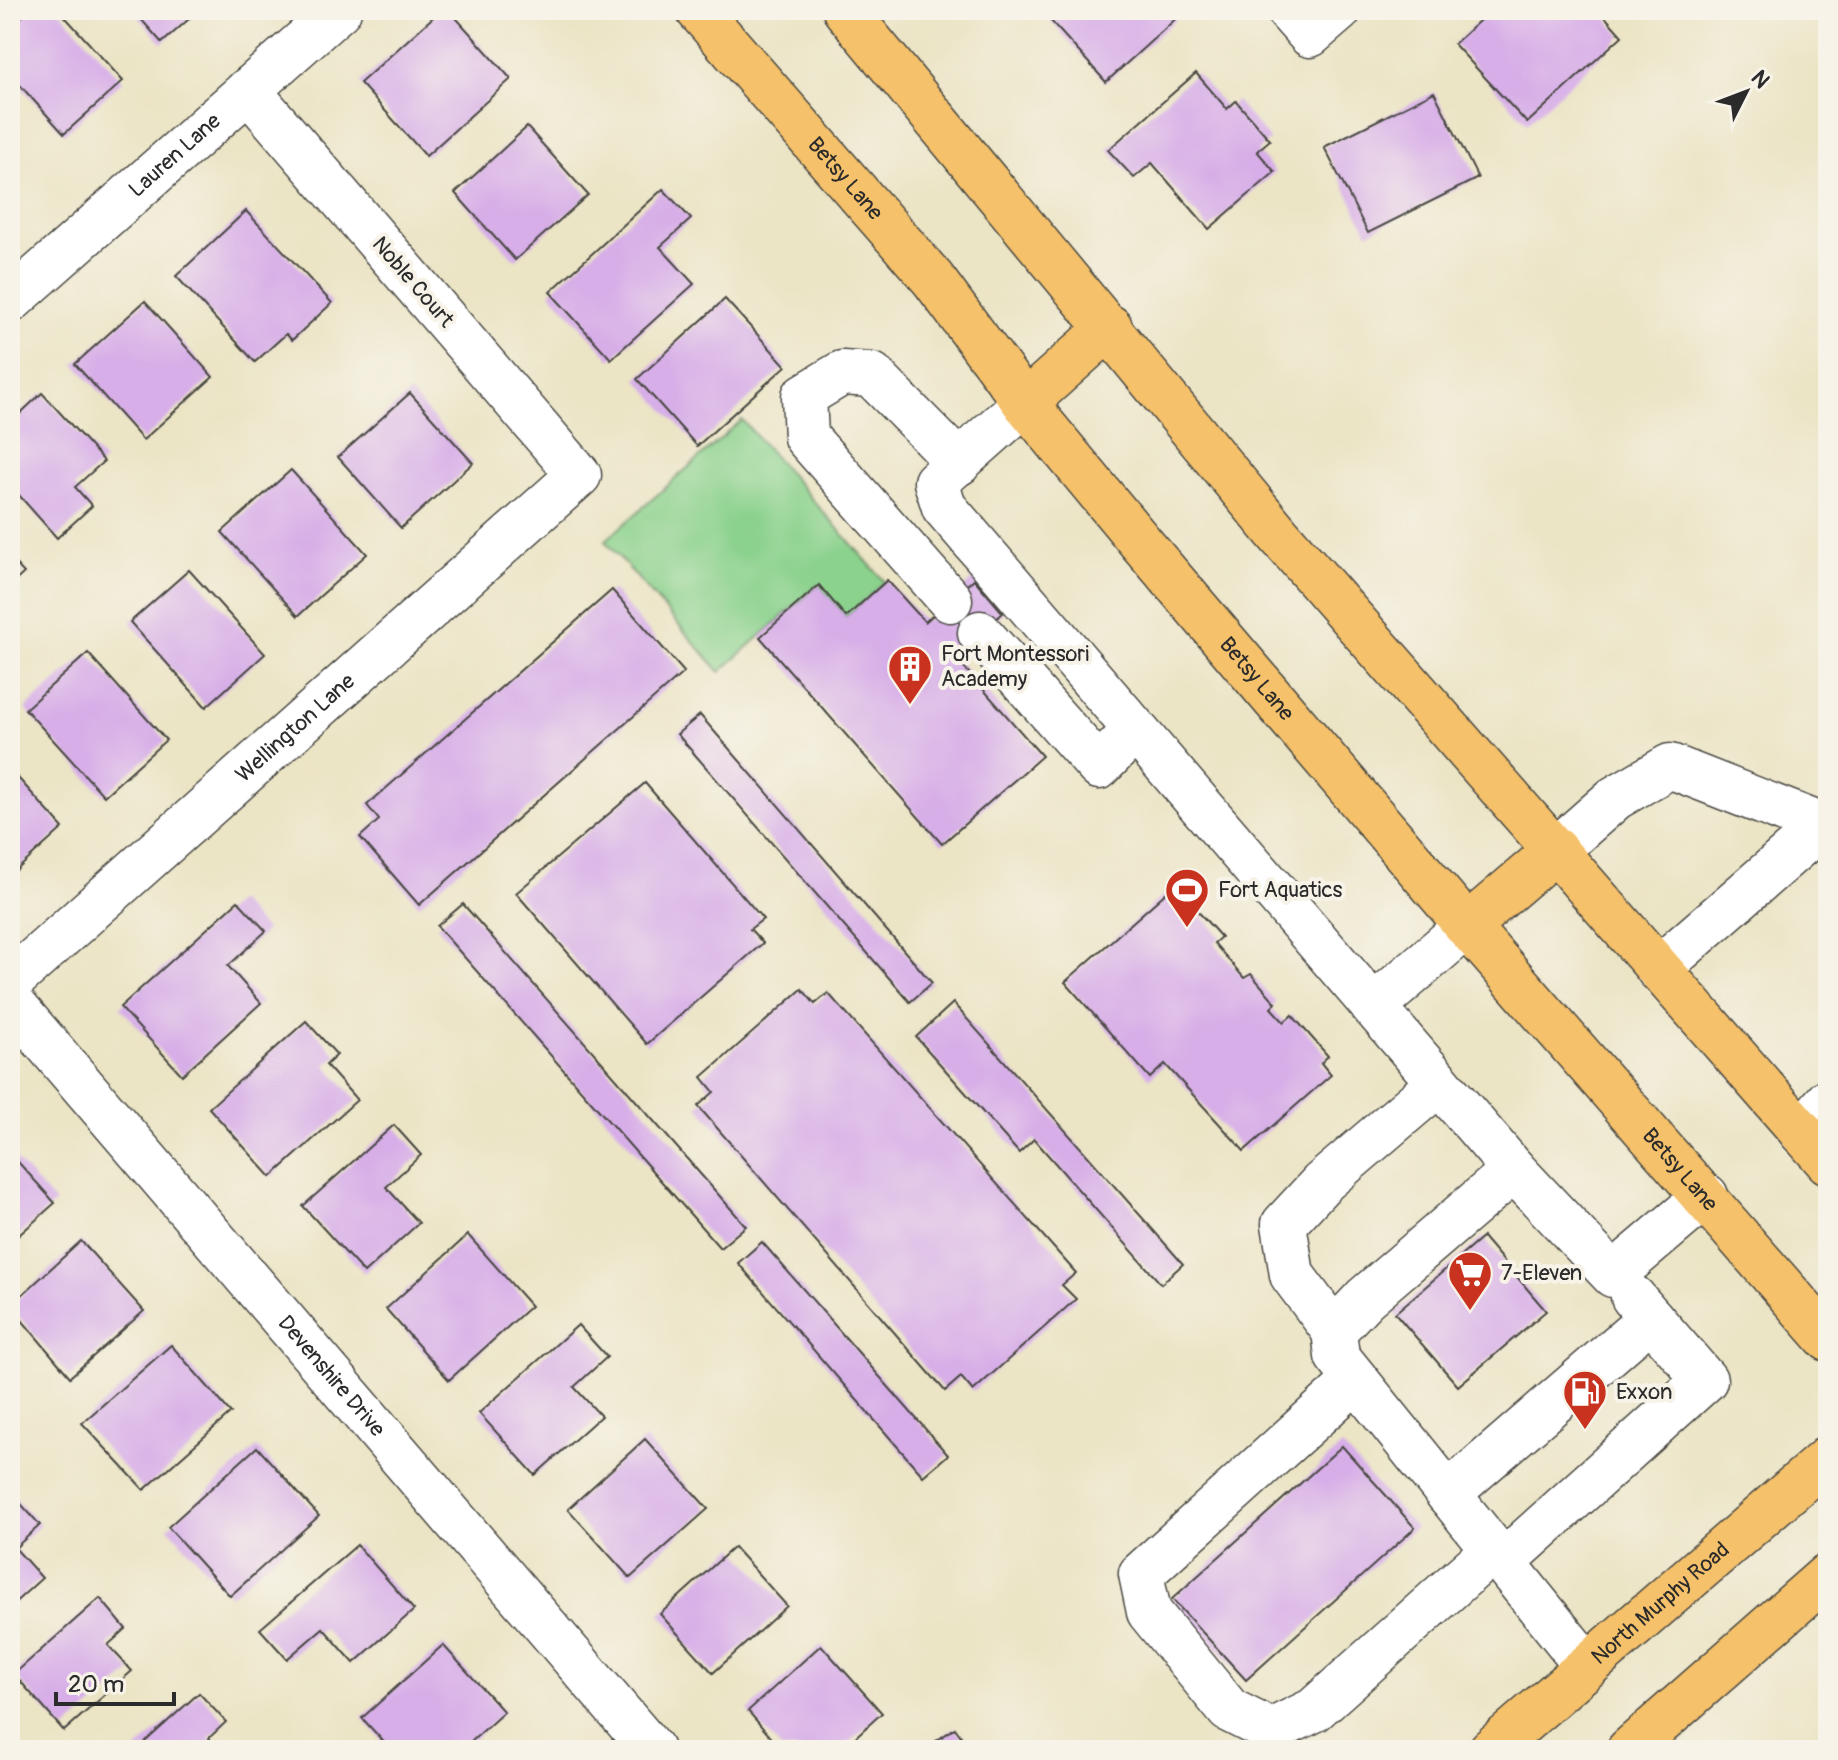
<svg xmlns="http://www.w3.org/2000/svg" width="1838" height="1760" font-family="Pangolin,sans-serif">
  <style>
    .green { fill: #8bd28d; stroke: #5b7e5c; stroke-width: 2 }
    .building { fill: #d7aee8 }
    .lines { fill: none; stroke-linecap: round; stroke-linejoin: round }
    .minor-casing { stroke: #484742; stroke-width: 47 }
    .major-casing { stroke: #484742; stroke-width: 47 }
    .minor { stroke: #fff; stroke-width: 44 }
    .major { stroke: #f5c16b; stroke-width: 44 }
    .labels { text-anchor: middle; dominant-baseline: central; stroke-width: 8; stroke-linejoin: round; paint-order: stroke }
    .street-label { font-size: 22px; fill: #2b2b2b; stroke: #f7f3e8 }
    .poi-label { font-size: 22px; fill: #2b2b2b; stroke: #f7f3e8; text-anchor: start }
  </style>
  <rect width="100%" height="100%" fill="#f7f3e8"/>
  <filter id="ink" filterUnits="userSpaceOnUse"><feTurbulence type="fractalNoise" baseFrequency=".0125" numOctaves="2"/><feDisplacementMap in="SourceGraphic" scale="16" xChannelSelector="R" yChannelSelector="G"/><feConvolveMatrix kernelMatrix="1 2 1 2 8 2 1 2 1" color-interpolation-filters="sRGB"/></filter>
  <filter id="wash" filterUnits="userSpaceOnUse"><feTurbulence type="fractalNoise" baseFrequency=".006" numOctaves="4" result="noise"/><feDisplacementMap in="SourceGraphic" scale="32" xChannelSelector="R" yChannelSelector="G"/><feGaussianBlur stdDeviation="1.8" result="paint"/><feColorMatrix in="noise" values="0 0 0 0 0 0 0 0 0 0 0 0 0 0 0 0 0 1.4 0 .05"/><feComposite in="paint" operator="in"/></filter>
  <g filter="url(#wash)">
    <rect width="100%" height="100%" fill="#ebe4c5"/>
    <!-- green -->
    <path class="green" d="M742,420L885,582L846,617L818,585L720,672L605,541Z"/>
    <g id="blocks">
      <!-- building -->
      <g class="building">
        <path d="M29,10H59L123,81L64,134L10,74V27Z"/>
        <path d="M133,10H199L162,43Z"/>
        <path d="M441,10H449L511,79L426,156L360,83Z"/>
        <path d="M1041,10H1176L1180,15L1106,82Z"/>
        <path d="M1491,10H1599L1622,36L1527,123L1454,44Z"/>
        <path d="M1196,73L1227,109L1236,101L1270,140L1257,151L1275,172L1209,229L1152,163L1134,178L1108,150Z"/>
        <path d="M1434,92L1478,178L1368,233L1324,147Z"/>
        <path d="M527,127L588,195L515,260L455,193Z"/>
        <path d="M663,189L691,219L660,247L694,284L611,359L550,292Z"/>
        <path d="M246,211L332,303L292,340L286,334L255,362L176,276Z"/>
        <path d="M725,299L786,366L697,446L637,379Z"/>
        <path d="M145,301L213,377L143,440L75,364Z"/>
        <path d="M42,393L104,461L75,487L92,506L57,538L10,485V423Z"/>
        <path d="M410,393L473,463L401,528L338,457Z"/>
        <path d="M291,470L367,554L298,616L222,532Z"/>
        <path d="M10,558L24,573L10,586Z"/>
        <path d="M189,570L265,654L206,707L130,622Z"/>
        <path d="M974,579L1003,613L954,656L1042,756L942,844L760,637L819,585L846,617L887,580L925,622Z"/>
        <path d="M612,590L684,672L419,905L360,837L379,820L367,805Z"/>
        <path d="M88,653L166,740L104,796L25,709Z"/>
        <path d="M700,715L932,983L910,1002L677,734Z"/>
        <path d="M10,769L63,828L10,876Z"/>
        <path d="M645,783L763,919L750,929L763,943L647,1044L516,893Z"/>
        <path d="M1168,891L1178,903L1185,897L1221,937L1214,943L1244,978L1251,974L1276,1003L1271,1008L1284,1022L1292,1015L1328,1056L1321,1063L1331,1075L1244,1151L1165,1064L1150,1078L1065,982Z"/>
        <path d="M238,901L266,931L228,966L261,1003L182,1075L120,1007Z"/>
        <path d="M463,904L746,1226L720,1248L437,926Z"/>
        <path d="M802,989L815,1004L828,993L1076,1273L1062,1285L1076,1299L973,1391L961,1377L945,1391L698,1106L714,1092L702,1077Z"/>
        <path d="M953,1003L1183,1264L1161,1284L1034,1139L1019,1153L916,1037Z"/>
        <path d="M306,1021L337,1055L326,1065L357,1100L271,1177L209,1108Z"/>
        <path d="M394,1125L421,1155L386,1187L419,1223L364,1273L303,1206Z"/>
        <path d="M10,1153L55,1203L10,1243Z"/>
        <path d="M468,1235L531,1306L449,1380L386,1309Z"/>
        <path d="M1483,1237L1546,1311L1458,1386L1395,1313Z"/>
        <path d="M81,1241L144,1311L70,1377L10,1306Z"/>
        <path d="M762,1242L948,1455L923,1476L738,1263Z"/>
        <path d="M578,1325L607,1357L574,1387L601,1416L535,1475L479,1413Z"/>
        <path d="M171,1345L231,1413L144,1490L82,1423Z"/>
        <path d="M645,1439L708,1509L630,1578L568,1509Z"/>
        <path d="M1342,1446L1415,1528L1246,1680L1172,1599Z"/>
        <path d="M257,1447L319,1516L230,1596L168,1527Z"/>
        <path d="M12,1494L40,1525L15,1548L42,1578L10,1607Z"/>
        <path d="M357,1545L414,1610L354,1663L323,1628L287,1659L260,1629Z"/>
        <path d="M734,1547L787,1606L713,1673L660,1614Z"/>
        <path d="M100,1598L126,1629L108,1645L132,1671L64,1731L14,1674Z"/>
        <path d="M443,1645L504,1712L462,1750H391L362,1718Z"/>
        <path d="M821,1645L882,1713L841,1750H782L748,1711Z"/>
        <path d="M199,1693L226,1722L209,1738L219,1750H136Z"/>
        <path d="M955,1728L971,1750H923Z"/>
      </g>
    </g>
  </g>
  <g filter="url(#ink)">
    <use href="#blocks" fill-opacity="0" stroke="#484742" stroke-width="2"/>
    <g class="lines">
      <!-- minor casing -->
      <g class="minor-casing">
        <g id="minor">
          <path d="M1288,10L1310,35L1339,10"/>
          <path id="s1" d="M10,301L339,10"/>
          <path d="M1025,403L936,482L944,507L1514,1170"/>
          <path d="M950,600L806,437L804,396L842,373L872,375L959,463"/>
          <path d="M980,633L1099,767L1135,730"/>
          <path d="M1556,850L1615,798L1670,766L1828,828"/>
          <path d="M1658,969L1823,825"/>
          <path id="s2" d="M10,982L579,475L248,90"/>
          <path id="s3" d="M10,1001L652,1750"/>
          <path d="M1373,1007L1467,926"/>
          <path d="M1801,1132L1828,1101"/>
          <path d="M1334,1331L1292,1275L1284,1224L1322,1183L1439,1083"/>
          <path d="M1356,1380L1141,1574L1149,1612L1229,1710L1271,1731L1314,1710L1493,1550"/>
          <path d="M1448,1494L1651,1318L1633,1297"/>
          <path d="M1503,1562L1705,1380L1651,1318"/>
          <path d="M1587,1666L1337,1356L1334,1331L1365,1298L1514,1170L1613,1275L1706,1196"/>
        </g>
      </g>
      <!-- major casing -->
      <g class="major-casing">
        <g id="major">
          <path id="s4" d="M698,10L933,279L1025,403L1142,544L1467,926L1828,1339"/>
          <path d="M845,10L1278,534L1828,1162"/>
          <path d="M1025,403L1110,327"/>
          <path d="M1467,926L1556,850"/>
          <path id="s5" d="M1491,1750L1828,1458"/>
          <path d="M1629,1750L1828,1575"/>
        </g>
      </g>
      <!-- minor -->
      <use href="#minor" class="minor"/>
      <!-- major -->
      <use href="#major" class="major"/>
    </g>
  </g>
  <!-- icons -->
  <defs>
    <g id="building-pin" transform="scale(2.3)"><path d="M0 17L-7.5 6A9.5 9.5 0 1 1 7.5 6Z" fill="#c8321e" stroke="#f7f3e8"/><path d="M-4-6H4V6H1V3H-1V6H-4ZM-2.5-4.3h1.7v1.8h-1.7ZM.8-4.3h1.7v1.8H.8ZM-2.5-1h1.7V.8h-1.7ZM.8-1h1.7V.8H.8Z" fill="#fff"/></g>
    <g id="stadium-pin" transform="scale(2.3)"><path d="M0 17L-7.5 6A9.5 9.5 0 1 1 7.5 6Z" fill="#c8321e" stroke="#f7f3e8"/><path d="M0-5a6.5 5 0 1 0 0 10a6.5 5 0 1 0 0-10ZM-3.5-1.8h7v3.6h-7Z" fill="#fff"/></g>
    <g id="supermarket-pin" transform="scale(2.3)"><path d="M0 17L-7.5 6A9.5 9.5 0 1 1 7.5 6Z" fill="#c8321e" stroke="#f7f3e8"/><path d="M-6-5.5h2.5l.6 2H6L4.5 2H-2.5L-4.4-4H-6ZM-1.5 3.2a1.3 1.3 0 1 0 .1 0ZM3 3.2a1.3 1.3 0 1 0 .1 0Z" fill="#fff"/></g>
    <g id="fuel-pin" transform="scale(2.3)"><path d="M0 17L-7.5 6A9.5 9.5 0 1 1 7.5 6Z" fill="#c8321e" stroke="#f7f3e8"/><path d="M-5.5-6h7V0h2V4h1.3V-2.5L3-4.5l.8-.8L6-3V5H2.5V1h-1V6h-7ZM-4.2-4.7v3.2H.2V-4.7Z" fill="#fff"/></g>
  </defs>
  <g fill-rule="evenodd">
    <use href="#building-pin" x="910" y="667"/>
    <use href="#stadium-pin" x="1187" y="890"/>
    <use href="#supermarket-pin" x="1470" y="1273"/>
    <use href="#fuel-pin" x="1585" y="1392"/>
  </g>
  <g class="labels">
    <!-- street labels -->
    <g class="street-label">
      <text stroke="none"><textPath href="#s1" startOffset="220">Lauren Lane</textPath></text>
      <text stroke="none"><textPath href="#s4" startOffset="224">Betsy Lane</textPath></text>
      <text transform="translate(413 282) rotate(49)">Noble Court</text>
      <text stroke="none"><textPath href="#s4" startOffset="872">Betsy Lane</textPath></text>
      <text stroke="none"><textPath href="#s2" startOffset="382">Wellington Lane</textPath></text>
      <text stroke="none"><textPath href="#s4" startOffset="1520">Betsy Lane</textPath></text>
      <text stroke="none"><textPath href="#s3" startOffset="494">Devenshire Drive</textPath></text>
      <text stroke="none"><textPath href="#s5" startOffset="224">North Murphy Road</textPath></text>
    </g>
    <!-- poi labels -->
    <g class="poi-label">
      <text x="941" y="654">Fort Montessori<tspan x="941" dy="25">Academy</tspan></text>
      <text x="1218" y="890">Fort Aquatics</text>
      <text x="1501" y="1273">7-Eleven</text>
      <text x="1616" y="1392">Exxon</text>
    </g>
  </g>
  <!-- margin -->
  <rect width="1838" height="1760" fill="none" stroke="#f7f3e8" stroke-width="40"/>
  <!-- north arrow -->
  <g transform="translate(1746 92) rotate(48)" stroke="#f7f3e8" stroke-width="6" paint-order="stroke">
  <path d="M0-6L14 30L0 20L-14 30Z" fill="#2b2b2b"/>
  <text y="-12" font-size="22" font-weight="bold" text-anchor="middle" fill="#2b2b2b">N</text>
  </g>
  <!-- scale -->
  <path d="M56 1692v12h118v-12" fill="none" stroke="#2b2b2b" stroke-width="4"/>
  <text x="68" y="1692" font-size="24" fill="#2b2b2b" stroke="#f7f3e8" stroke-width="6" paint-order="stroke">20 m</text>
</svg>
